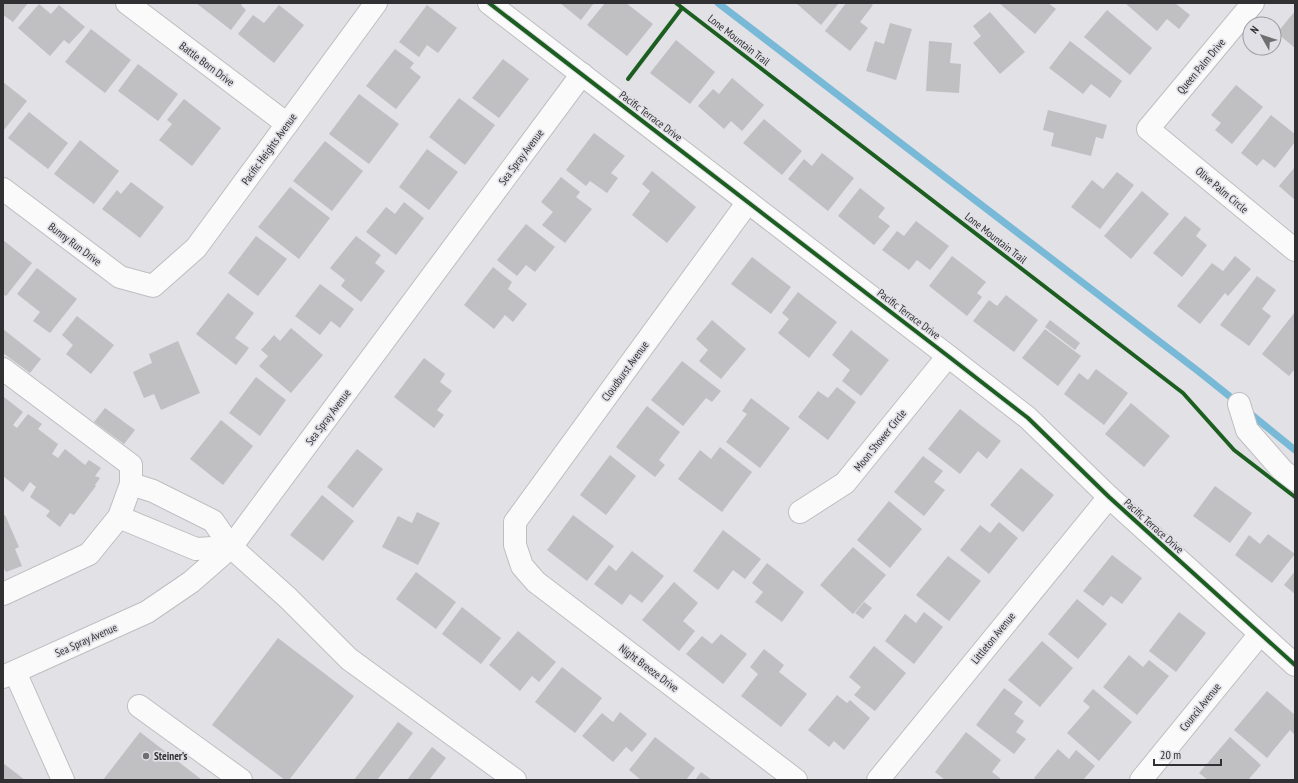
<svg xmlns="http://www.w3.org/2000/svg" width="1298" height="783" font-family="'PT Sans Narrow',sans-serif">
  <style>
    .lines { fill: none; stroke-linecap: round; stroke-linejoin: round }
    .stream { stroke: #78b9d8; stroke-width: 7 }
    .building { fill: #c0bfc2 }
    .minor-casing { stroke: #bebdc0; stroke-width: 24 }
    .minor { stroke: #fbfafb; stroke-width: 22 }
    .cycleway-casing { stroke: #e1e0e6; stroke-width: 6 }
    .cycleway { stroke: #1b5e20; stroke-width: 4 }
    .poi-dot { fill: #6f6f71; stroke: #e1e0e6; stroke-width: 1.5 }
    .labels { text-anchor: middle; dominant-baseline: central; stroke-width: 3.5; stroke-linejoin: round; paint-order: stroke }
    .street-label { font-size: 11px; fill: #313133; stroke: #e1e0e6 }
    .poi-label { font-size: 11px; font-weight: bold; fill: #313133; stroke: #e1e0e6; text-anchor: start }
  </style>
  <rect width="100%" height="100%" fill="#e2e1e5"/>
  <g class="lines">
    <!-- stream -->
    <g class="stream">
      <path d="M718,3L1198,371L1238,403"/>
      <path d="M1247,411L1295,450"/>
    </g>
  </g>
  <!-- building -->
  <g class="building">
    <path d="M3,3H28L13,22L3,15Z"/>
    <path d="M196,3H242L241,5L246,10L231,30Z"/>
    <path d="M560,3H594L581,20Z"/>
    <path d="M605,3H626L653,24L627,56L587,25Z"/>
    <path d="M796,3H839L821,25Z"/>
    <path d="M846,3H870L873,5L860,22L868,28L850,51L825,31Z"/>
    <path d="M999,3H1048L1056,9L1035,34Z"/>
    <path d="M1125,3H1175L1190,15L1179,29L1167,19L1157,31Z"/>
    <path d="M39,4L51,14L59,5L85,27L69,44L64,40L50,56L18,28Z"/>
    <path d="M279,5L304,25L274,63L238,34L253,15L264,23Z"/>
    <path d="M427,5L457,28L438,53L427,45L419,57L399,42Z"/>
    <path d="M1107,10L1152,48L1130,75L1084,37Z"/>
    <path d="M1295,11V48L1277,33Z"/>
    <path d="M990,12L1025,52L1000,74L973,43L981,36L973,26Z"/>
    <path d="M890,23L912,29L896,80L866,71L875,41L884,44Z"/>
    <path d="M91,29L131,60L105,93L65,62Z"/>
    <path d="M676,40L715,72L690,104L650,73Z"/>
    <path d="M929,41L952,43L950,63L961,64L959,93L926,91Z"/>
    <path d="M1070,41L1122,81L1110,98L1091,84L1083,94L1049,68Z"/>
    <path d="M395,49L414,63L410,68L421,77L396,109L366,86Z"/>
    <path d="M503,59L529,79L499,118L472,98Z"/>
    <path d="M138,64L178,94L158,121L118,91Z"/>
    <path d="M732,78L764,105L742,131L731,121L724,129L698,106L713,89L719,94Z"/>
    <path d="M3,82L27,101L3,131Z"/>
    <path d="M1236,85L1263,107L1232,144L1215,130L1221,123L1211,115Z"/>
    <path d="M359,94L399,124L369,164L329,134Z"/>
    <path d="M459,98L495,125L465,165L429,137Z"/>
    <path d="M184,99L221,128L192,166L159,140L172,124L167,120Z"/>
    <path d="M1048,110L1107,125L1103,139L1096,137L1091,156L1051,146L1054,133L1043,130Z"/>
    <path d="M29,112L68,143L48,169L8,138Z"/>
    <path d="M1271,115L1295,134V142L1275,168L1263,159L1257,166L1241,153Z"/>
    <path d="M764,119L802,151L782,175L743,143Z"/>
    <path d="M594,133L625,156L611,173L618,178L607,193L590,181L586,186L566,170Z"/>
    <path d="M80,140L119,171L94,204L54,174Z"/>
    <path d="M325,141L363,171L332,211L293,181Z"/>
    <path d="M427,149L458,172L429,210L399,187Z"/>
    <path d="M822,153L854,178L828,211L788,179L804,159L812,166Z"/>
    <path d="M1295,167V200L1279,186Z"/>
    <path d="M652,171L696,207L667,243L632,215L650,191L642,184Z"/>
    <path d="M1117,172L1134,185L1100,229L1071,207L1092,180L1103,189Z"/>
    <path d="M561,177L580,192L576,197L592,209L565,243L542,225L553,212L541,202Z"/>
    <path d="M131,182L164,207L140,238L102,209L117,190L121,194Z"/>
    <path d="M290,187L330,218L299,259L258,227Z"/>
    <path d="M860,188L885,208L878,217L890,226L874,245L838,216Z"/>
    <path d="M1142,191L1169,214L1131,259L1104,236Z"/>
    <path d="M404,202L424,218L396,255L366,232L386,207L395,214Z"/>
    <path d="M1185,216L1201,229L1196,236L1207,245L1182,277L1153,253Z"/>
    <path d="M916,221L949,246L930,270L917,260L909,270L882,250L897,231L904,236Z"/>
    <path d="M526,224L555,247L535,272L526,265L517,276L497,260Z"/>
    <path d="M256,236L287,259L258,296L228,273Z"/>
    <path d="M356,236L381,255L375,263L385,271L361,302L341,286L345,280L330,268Z"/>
    <path d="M3,240L32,263L6,296L3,294Z"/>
    <path d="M952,256L986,282L977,293L982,297L967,316L929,286Z"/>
    <path d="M1235,256L1251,269L1228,296L1225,293L1200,324L1177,306L1212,263L1223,271Z"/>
    <path d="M752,257L791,287L771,314L731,284Z"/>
    <path d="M493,267L512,282L508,289L527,304L513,322L505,315L494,329L464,305Z"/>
    <path d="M37,268L77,299L50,333L33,321L40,312L17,294Z"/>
    <path d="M1257,276L1276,290L1262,309L1271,316L1249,346L1220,325Z"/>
    <path d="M320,284L354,309L340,328L331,321L320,335L295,316Z"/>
    <path d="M798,292L837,322L809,358L778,333L789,319L782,313Z"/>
    <path d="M228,293L254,313L235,338L249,348L236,365L196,334Z"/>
    <path d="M1006,295L1038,320L1014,352L973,321L989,300L997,306Z"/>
    <path d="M1295,312V369L1289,376L1262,354Z"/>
    <path d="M77,316L114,345L91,374L66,354L73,345L62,335Z"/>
    <path d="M712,320L746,349L721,379L699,361L708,350L696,339Z"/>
    <path d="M1050,320L1080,343L1075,350L1045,327Z"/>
    <path d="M291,328L323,355L291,393L259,366L268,356L261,350L274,335L280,341Z"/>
    <path d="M3,329L41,359L30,373L3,353Z"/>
    <path d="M1045,329L1081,356L1058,386L1022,358Z"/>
    <path d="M851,330L889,360L861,396L842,381L850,370L832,355Z"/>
    <path d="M178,341L200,393L161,410L154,394L144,398L133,372L152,363L149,354Z"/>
    <path d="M424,358L445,374L440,382L452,391L437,410L444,415L434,428L394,397Z"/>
    <path d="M682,361L721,391L712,402L706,398L683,426L651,400Z"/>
    <path d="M1096,369L1128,393L1104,425L1064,394L1079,373L1088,380Z"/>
    <path d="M256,377L286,400L260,436L229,413Z"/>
    <path d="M837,387L856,402L828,440L798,417L818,391L828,398Z"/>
    <path d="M4,397L23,412L13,425L17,428L28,414L42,424L38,429L58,444L52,454L58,458L65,449L85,465L89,460L101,468L95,476L100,478L95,485L96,486L74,515L70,513L60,527L46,516L50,511L30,497L36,487L30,482L23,492L3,476Z"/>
    <path d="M751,398L790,428L760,468L726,442L747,414L742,411Z"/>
    <path d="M1131,403L1170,436L1144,467L1105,434Z"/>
    <path d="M647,406L680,432L659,460L665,465L655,477L616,447Z"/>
    <path d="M105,408L135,430L124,444L94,422Z"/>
    <path d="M960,409L1001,441L987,459L978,451L960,474L928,449Z"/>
    <path d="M221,420L253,446L223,485L190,459Z"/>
    <path d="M720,447L752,472L722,512L678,479L700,450L711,459Z"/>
    <path d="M357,449L383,469L353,508L327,487Z"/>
    <path d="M610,455L636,476L606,515L580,495Z"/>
    <path d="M923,456L943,471L934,482L945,490L924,516L894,492Z"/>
    <path d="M1021,468L1054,495L1023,532L990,505Z"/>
    <path d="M1215,486L1252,513L1230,543L1193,516Z"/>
    <path d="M322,495L354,521L323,561L290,535Z"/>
    <path d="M889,501L922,529L890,568L857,540Z"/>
    <path d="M417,512L440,523L418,565L382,547L398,516L412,523Z"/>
    <path d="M5,515L19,547L15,549L22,566L6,572L3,567V516Z"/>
    <path d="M573,515L614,546L587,581L547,550Z"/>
    <path d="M999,522L1018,538L989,574L960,550L980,525L990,533Z"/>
    <path d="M723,530L761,559L745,579L733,570L718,590L693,571Z"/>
    <path d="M1268,534L1295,554L1272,583L1235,555L1249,535L1260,544Z"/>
    <path d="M853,547L886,575L853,614L820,585Z"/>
    <path d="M632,551L664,576L642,603L630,594L622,605L594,584L609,565L616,571Z"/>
    <path d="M1112,555L1142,578L1122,604L1111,596L1103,606L1083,591Z"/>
    <path d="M948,556L981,581L949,621L916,595Z"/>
    <path d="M767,563L804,592L782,622L755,602L763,592L752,583Z"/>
    <path d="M1295,571V594L1284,585Z"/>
    <path d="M416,572L456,602L436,629L396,599Z"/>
    <path d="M674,582L698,603L683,621L695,631L679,651L642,620Z"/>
    <path d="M1077,599L1107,624L1078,659L1048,634Z"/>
    <path d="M864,602L872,608L863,619L855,613Z"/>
    <path d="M462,607L501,638L481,664L442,634Z"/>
    <path d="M924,612L943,627L914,664L885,641L905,614L916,623Z"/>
    <path d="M1179,612L1206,633L1176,672L1149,651Z"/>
    <path d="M518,631L556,662L539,682L532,676L520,691L489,665Z"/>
    <path d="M721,634L747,654L723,684L686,654L702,636L712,644Z"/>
    <path d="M278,638L354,696L289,780H285L212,725Z"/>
    <path d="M1042,641L1073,668L1040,707L1008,680Z"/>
    <path d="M874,646L906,673L875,711L854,695L861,687L849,677Z"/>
    <path d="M764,649L784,665L779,672L807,694L781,727L741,696L758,674L750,667Z"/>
    <path d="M1129,655L1143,667L1149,660L1169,676L1137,715L1103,687Z"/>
    <path d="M562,667L602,698L575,733L535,702Z"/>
    <path d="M1004,688L1023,702L1014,714L1024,721L1016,732L1026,739L1014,754L976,725Z"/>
    <path d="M1093,689L1132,722L1099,761L1067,733L1090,707L1083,701Z"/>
    <path d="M1267,691L1295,715V735L1290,730L1267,758L1234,730Z"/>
    <path d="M837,695L847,703L850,700L870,718L844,750L834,741L829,747L808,730Z"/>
    <path d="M620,712L647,734L632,752L626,747L613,762L582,736L602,713L613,722Z"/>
    <path d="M398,722L413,733L377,780H354Z"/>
    <path d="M140,732L202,780H103Z"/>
    <path d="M966,732L1001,760L992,772L1000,778L999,780H945L935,772Z"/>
    <path d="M655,737L695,768L686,780H641L629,770Z"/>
    <path d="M1230,737L1261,765L1248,780H1208L1199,773Z"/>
    <path d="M432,747L446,758L429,780H407Z"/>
    <path d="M1058,749L1069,759L1076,750L1095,766L1083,780H1037L1034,778Z"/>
    <path d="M3,763L25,780H3Z"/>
    <path d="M701,772L712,780H695Z"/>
  </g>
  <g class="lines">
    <!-- minor casing -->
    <g class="minor-casing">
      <g id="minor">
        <path d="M127,3L287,124"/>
        <path d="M489,3L948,356L1028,418L1109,497L1295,665"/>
        <path d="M1253,3L1148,129L1295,250"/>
        <path d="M3,189L120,277L153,286L196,248L376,3"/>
        <path d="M748,202L515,522V545L522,566L536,582L796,780"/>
        <path d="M3,369L131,465V484L119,517L89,554L3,594"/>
        <path d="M1239,404L1247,430L1283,471L1295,480"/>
        <path d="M131,484L153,491L213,521L231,547L288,598L349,659L515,780"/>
        <path d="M800,512L845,483L948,356"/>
        <path d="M119,517L196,549L231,547"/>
        <path d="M15,672L63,780"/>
        <path d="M3,677L147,612L191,582L231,547L582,74"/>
        <path d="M139,706L241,780"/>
        <path d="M878,780L1109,497"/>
        <path d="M1141,780L1260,634"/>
      </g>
    </g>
    <!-- minor -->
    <use href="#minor" class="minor"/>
    <!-- cycleway casing -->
    <g class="cycleway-casing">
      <g id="cycleway">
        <path d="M489,3L948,356L1028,418L1109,497L1295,665"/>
        <path d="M676,3L1183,393L1234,450L1295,497"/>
        <path d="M628,79L682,8"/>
      </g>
    </g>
    <!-- cycleway -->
    <use href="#cycleway" class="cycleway"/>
  </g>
  <!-- markers -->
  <circle class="poi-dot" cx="146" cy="756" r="4"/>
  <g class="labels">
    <!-- street labels -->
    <g class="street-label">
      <text transform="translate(739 40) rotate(38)">Lone Mountain Trail</text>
      <text transform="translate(207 64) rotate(37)">Battle Born Drive</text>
      <text transform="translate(1201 66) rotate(-50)">Queen Palm Drive</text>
      <text transform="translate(651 116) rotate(37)">Pacific Terrace Drive</text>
      <text transform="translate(269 149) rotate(-54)">Pacific Heights Avenue</text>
      <text transform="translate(521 157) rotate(-53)">Sea Spray Avenue</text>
      <text transform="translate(1222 190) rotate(40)">Olive Palm Circle</text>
      <text transform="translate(996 238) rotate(38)">Lone Mountain Trail</text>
      <text transform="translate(75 244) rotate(37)">Bunny Run Drive</text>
      <text transform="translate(909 314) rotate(37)">Pacific Terrace Drive</text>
      <text transform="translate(625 371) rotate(-54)">Cloudburst Avenue</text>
      <text transform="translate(328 417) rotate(-53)">Sea Spray Avenue</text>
      <text transform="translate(880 440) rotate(-51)">Moon Shower Circle</text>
      <text transform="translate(1154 526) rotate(42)">Pacific Terrace Drive</text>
      <text transform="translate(993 638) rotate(-51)">Littleton Avenue</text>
      <text transform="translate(86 640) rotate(-24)">Sea Spray Avenue</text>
      <text transform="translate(649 668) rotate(37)">Night Breeze Drive</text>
      <text transform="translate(1200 707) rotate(-51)">Council Avenue</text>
    </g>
    <!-- poi labels -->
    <g class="poi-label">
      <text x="154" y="756">Steiner’s</text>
    </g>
  </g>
  <!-- border -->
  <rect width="1298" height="783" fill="none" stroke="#313133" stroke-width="8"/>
  <!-- north arrow -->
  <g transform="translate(1262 36) rotate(309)"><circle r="19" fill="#e1e0e6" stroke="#9b9a9e"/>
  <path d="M0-3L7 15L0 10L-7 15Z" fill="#6f6f71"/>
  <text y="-6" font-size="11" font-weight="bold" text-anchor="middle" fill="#313133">N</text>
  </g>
  <!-- scale -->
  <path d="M1154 759v6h67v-6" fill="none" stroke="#313133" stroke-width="2"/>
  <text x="1160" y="759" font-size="12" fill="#313133" stroke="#e1e0e6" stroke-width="3" paint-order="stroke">20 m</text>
</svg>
